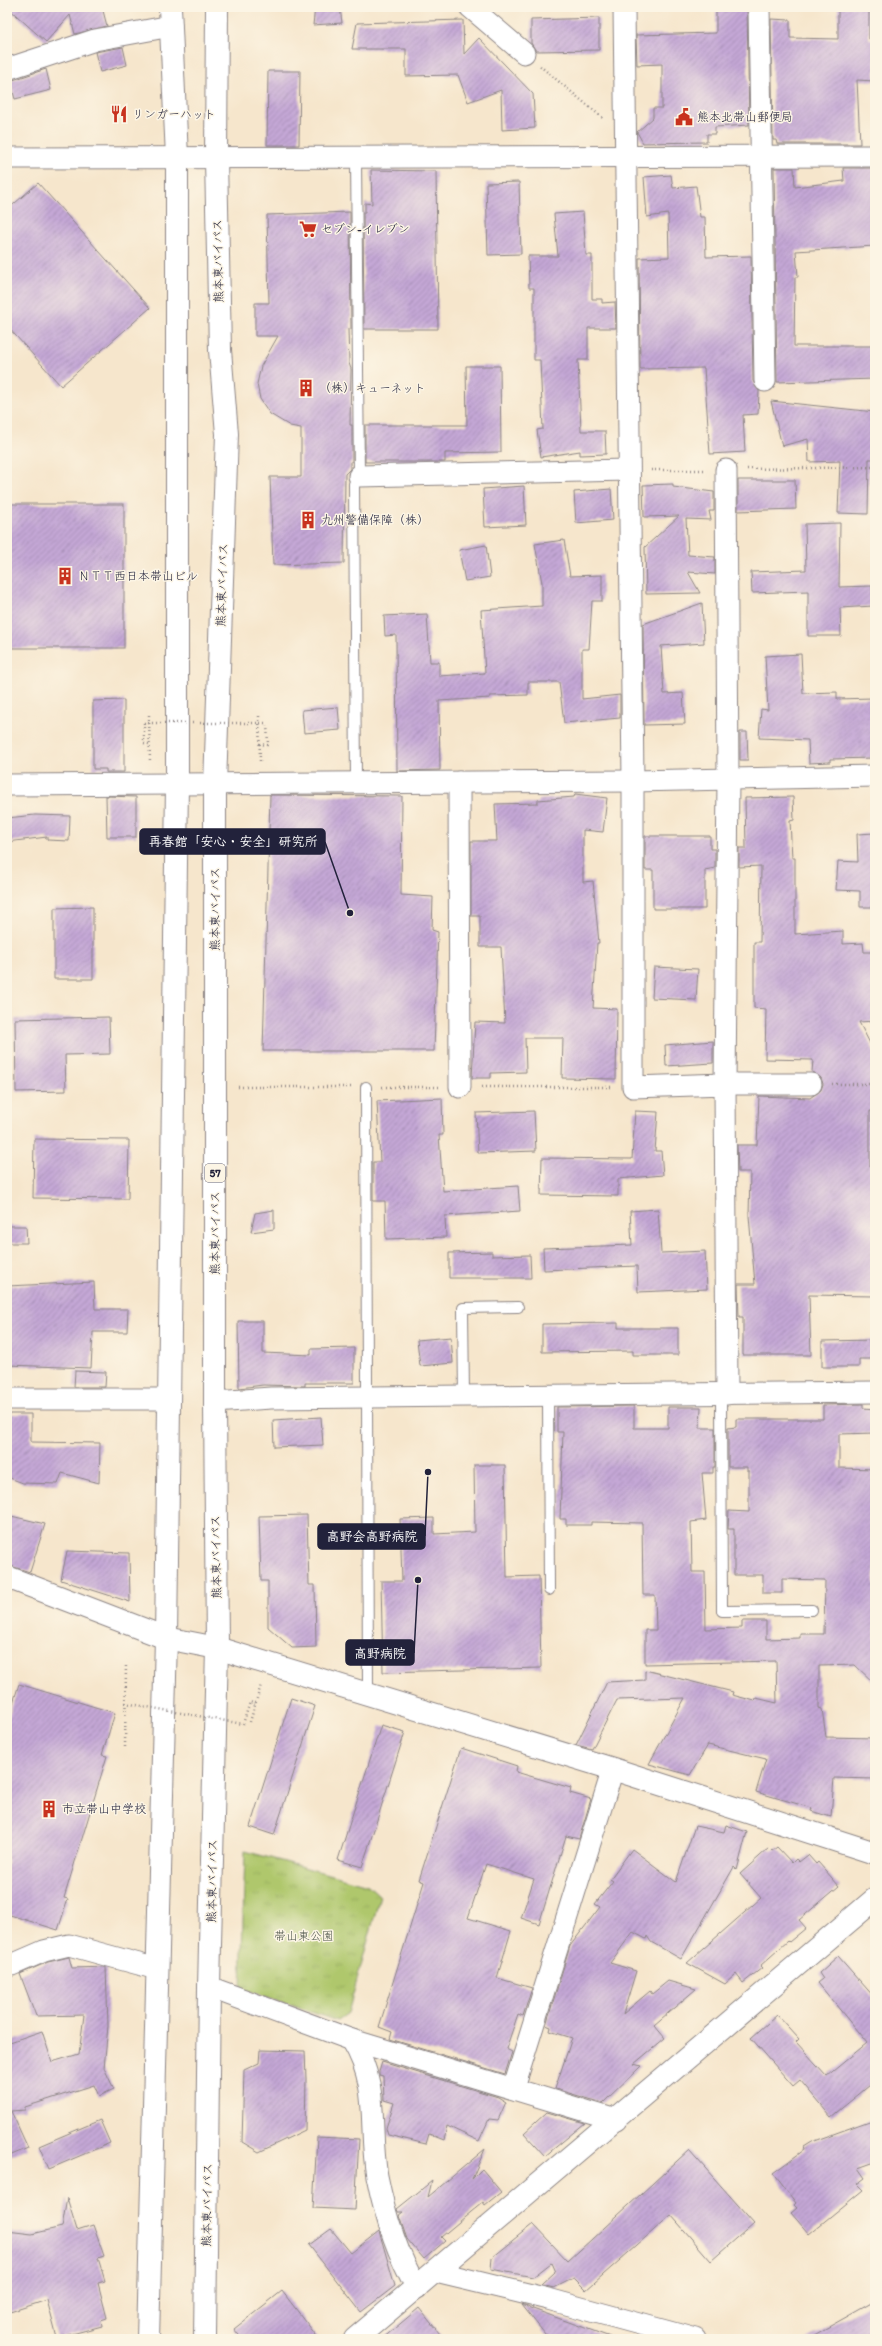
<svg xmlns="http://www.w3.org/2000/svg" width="882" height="2346" font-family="Itim,'Klee One',sans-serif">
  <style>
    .grass { fill: url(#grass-tufts); stroke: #687454 }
    .building { fill: url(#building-hatch) }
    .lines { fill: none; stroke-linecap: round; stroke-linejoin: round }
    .service-casing { stroke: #8c8484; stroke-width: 12 }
    .minor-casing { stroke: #8c8484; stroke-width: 23 }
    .tertiary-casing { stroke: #8c8484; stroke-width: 24 }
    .trunk-casing { stroke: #8c8484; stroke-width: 24 }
    .path { stroke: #8c8484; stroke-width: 2.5; stroke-dasharray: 1 3; stroke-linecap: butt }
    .service { stroke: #fff; stroke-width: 10 }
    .minor { stroke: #fff; stroke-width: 21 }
    .tertiary { stroke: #fff; stroke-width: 22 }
    .trunk { stroke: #fff; stroke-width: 22 }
    .path-bridge { stroke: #8c8484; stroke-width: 2.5; stroke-dasharray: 1 3; stroke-linecap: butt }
    .labels { text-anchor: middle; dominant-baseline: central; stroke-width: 3; stroke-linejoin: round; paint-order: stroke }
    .shield { fill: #fcf5e5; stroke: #63616e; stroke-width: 1 }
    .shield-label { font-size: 11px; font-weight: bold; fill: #22223b }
    .poi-label { font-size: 12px; fill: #22223b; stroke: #fcf5e5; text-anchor: start }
    .street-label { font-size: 12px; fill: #22223b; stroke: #fcf5e5 }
    .park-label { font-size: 12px; fill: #4c544a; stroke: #fcf5e5 }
    .leader { fill: none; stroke: #22223b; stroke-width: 1.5 }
    .callout-dot { fill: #22223b; stroke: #fcf5e5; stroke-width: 1.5 }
    .callout { fill: #22223b; stroke: #22223b; stroke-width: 1.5 }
    .callout-label { font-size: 13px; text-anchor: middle; font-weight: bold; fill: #fff }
  </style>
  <defs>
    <pattern id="grass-tufts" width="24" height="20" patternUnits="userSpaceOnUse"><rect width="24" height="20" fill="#afc76c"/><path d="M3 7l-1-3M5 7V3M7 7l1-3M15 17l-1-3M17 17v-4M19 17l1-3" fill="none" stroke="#96ab5e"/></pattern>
    <pattern id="building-hatch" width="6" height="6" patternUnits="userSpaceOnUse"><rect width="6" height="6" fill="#c4a7d6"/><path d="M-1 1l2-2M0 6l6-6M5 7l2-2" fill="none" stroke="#9f88af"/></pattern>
  </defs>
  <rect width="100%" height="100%" fill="#fcf5e5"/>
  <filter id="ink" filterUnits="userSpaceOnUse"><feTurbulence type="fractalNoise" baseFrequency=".025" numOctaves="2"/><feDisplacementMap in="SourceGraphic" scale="8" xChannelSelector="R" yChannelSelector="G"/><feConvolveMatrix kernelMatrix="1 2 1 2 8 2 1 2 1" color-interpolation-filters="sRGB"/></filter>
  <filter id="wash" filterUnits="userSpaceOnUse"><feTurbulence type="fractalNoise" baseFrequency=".012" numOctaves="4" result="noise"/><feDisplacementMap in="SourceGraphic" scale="16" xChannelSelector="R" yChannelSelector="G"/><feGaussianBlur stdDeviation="0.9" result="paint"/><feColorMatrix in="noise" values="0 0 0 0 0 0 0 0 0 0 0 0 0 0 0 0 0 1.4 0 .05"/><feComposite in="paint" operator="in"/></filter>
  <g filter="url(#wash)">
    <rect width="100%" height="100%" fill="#f6e6cc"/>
    <!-- grass -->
    <path class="grass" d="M245,1851L368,1885L380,1896L348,2013L337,2021L241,1988Z"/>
    <g id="blocks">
      <!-- building -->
      <g class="building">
        <path d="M7,7H102L107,26L75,34L70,15L46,42Z"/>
        <path d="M315,7H340L342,23L313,25Z"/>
        <path d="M716,7H747L749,125L715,127V134H707V142L643,143L637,132L653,118V108H662V64L637,65L636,35L716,33Z"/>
        <path d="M838,7H869V39H875V81L857,80L860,144H777L776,140H773L771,19L790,20V38L838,39Z"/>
        <path d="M599,18V50L536,51L531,43V20Z"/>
        <path d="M463,20L464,54L479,38L533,94L535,128L502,130L501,90L468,102L458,75L406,76V49H352L357,23Z"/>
        <path d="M123,47L127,65L100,72L95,52Z"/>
        <path d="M46,69L51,90L15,99L10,81Z"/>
        <path d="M268,71H300L299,145H267Z"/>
        <path d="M774,168H794L795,187L844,181L843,168H875V246L796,251L798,277H795L794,346H875V379L777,382Z"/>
        <path d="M371,170L436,171L438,329H364L363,212H365V203L372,204Z"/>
        <path d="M671,175L673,188L696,186L700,217H705L706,257L751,256L753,381L759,391L758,414L743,415L745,452L710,454L704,368L640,369L639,258L669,257L668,214L647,217L644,177Z"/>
        <path d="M519,182L521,254L488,255L486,183Z"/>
        <path d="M38,183L150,308L61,386L7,326V210Z"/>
        <path d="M350,212L351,329H348L349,363L351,369L350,425H352V462H350V469L345,474L344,563L273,565L270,477H301V428L290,426L270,414L260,399L257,384L261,366L278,336H255V303H269L267,215Z"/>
        <path d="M583,212L586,255H592V299H602V303L615,302L616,328H588V360H578L581,431H605L606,454L580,455V451L541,457L537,430L543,429L540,360H534V288H529L528,256H558L554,214Z"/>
        <path d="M466,366H500L501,452L445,453V462H365V425H467Z"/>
        <path d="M771,401L875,412V459H869L868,514L838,513L840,461L809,462L808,439L782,446Z"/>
        <path d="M738,480H795L796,509L738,511Z"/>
        <path d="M673,484V487L714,492V511H709L711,520L686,519L688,555L715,557V574L688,572L700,593L646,594L645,547L679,516L644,517L643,485Z"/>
        <path d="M524,486L526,525L485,527L483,489Z"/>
        <path d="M611,489L613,520L576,523L574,492Z"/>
        <rect x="7" y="504" width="117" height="144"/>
        <path d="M840,523L839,587L872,586L873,606L840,608L841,636H808V591L752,593L751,572L806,570L805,524Z"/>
        <path d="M564,540L570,576L602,575V601H592L589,649H582V699L620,695V718L564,723L559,682H528V695L490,696V698L439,701L440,770L397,771L396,635L385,636L384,616L427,614L430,662H439V676L485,673L481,610L542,606V583L535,544Z"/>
        <path d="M486,545L490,577L465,581L459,550Z"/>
        <path d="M702,603L704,643L661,646L664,694L683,693L685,724L644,725L643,624Z"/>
        <path d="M801,654L803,693L837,692V699L873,698L874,758L830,759V762L809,763L808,740L759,738L761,709L768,710L765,656Z"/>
        <path d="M124,700V772H106V769H93V701Z"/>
        <path d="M338,707L340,730L304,733L302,710Z"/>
        <path d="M740,732H747L748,760H740Z"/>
        <path d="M575,794L607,798L603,832L583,830V882L593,881L599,943H597L593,1008L617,1009L616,1079L562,1078L563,1038H525L526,1072L491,1073V1078H472L475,1022L505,1023L501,947H480V916H471V841H497L495,804L538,803V800L574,797Z"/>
        <path d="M270,795L402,796L401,895L433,897L432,930L438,932L434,1051H263Z"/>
        <path d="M106,796L136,797V837H107Z"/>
        <path d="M793,797L794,820L790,821L792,858H795V934L843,931V944L863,943L864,952H875V1021L859,1022L875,1053V1111H870V1167H875V1296L809,1295L811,1355H743V1317H739L738,1284H755L749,1216L750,1172H738L737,1145H757L759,1096L810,1098L821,1090L823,1084L821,1078L812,1072L813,1060L765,1059L766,1009L754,1008V942H760L761,866L739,867V848H746L745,798Z"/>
        <path d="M35,815L70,816L69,841L47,840V837L7,842V818Z"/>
        <path d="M875,833V907H860V891L836,890L838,861L858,862L857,834Z"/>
        <path d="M645,836H710V849H715V868L705,870V909H653V870H645Z"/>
        <path d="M93,907V979H54V908Z"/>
        <path d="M654,967L698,969L696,1000L652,998Z"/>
        <path d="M109,1017L110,1054L65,1055L66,1091L16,1092L15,1019Z"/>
        <path d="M713,1041V1063L666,1066L665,1045Z"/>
        <path d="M442,1098L443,1135H439L443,1191L518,1186L520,1211L445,1216L446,1237L386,1239L385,1201H373V1162H380L377,1101Z"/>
        <path d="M534,1111L536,1151L478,1153L476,1113Z"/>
        <path d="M635,1111L658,1112L655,1151H661L663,1175L618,1179V1196L541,1195L542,1158L632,1159Z"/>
        <path d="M34,1139L129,1140L128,1199L33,1198Z"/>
        <path d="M658,1209L661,1253L705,1251L707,1289L638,1292L637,1266L544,1270L543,1248L632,1245L630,1211Z"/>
        <path d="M274,1210V1229L251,1232L255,1213Z"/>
        <path d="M7,1226H26L27,1243H7Z"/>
        <path d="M492,1252V1256L530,1255L531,1278H449V1253Z"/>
        <path d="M94,1282L95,1309H128L127,1332H93L91,1368L7,1365V1286Z"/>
        <path d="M238,1321H263V1353L311,1355V1349L354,1348V1383H305V1386L263,1385L239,1388Z"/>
        <path d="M618,1323V1328H678V1355H633V1351L542,1352V1324Z"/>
        <path d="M451,1337L453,1363L420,1366L417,1340Z"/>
        <path d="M875,1340V1359H859V1367H822V1341Z"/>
        <path d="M75,1371L106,1372L105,1387H74Z"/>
        <path d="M863,1404V1408L875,1409V1433L839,1434V1468L875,1469V1684L855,1665L819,1666V1708L822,1709L826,1737L875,1738V1779L834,1778L831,1817L811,1811L812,1808L756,1792L766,1759L708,1745L690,1775L649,1764L685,1698L617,1700L592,1749L576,1745L607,1682L645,1680V1670L733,1692L732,1695L755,1701L756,1698L777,1703L776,1661L645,1664V1630H656L655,1595H643L642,1523L591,1522V1525H566V1519H560L563,1432H557V1407L634,1406V1428H668V1407H701L700,1428H715V1467H713V1473H702L706,1520L691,1522L692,1572H705L706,1629L742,1628V1621H766V1639L800,1638V1634H824L825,1580L782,1579V1593H763V1575H734V1529H728L729,1511L749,1512V1471H747V1467H728V1428L736,1427V1419H823V1405Z"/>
        <path d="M7,1414H31V1442L100,1443L99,1483L62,1473L58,1484L23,1483L7,1477Z"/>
        <path d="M321,1417L323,1445L274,1447L273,1420Z"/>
        <path d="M474,1465H505L507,1577L539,1576L541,1668L383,1672L381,1581H402L400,1519L434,1518V1534L475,1532Z"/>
        <path d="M7,1515L45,1524L30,1572L7,1565Z"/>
        <path d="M307,1515L309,1585H315L316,1647L292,1648L268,1627V1581H261L259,1516Z"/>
        <path d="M67,1551L129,1553L130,1602L61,1580Z"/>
        <path d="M19,1684L115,1713L102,1755L107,1756L64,1898L68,1899L58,1930L7,1914V1722Z"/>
        <path d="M291,1698L315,1706L274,1835L250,1827Z"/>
        <path d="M381,1725L405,1732L362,1867L338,1860Z"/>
        <path d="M461,1748L517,1766L516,1772L571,1788L570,1793L591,1799L579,1839L566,1836L539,1924L521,1918L534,1879L486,1864L468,1918L511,1931L497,1978L532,1988L523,2016L518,2014L506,2049L512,2052L505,2074L390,2039L392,2032L379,2027L424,1882L419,1880Z"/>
        <path d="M726,1825L747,1832L737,1870L734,1867L681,1959L651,1942L647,1936L646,1939L633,1932L610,1963L636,1971L623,2014L650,1991L652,1994L668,1981L696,1989L654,2025L665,2038L634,2064L641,2066L603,2103L555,2089L572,2038L550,2031L551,2027L546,2025L570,1946L600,1907L595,1904L613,1881L610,1879L632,1849L676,1882L695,1826L724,1832Z"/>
        <path d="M777,1847L792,1863L796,1859L799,1862L808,1855L816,1864L818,1862L839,1886L799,1920L806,1928L789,1942L788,1941L760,1966L762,1968L743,1983L736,1974L725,1984L687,1963L761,1898L740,1874L769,1848L772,1851Z"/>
        <path d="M838,1956L875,1998V2081L831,2117L800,2080L793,2086L751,2038L777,2015L799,2039L796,2042L827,2076L867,2043L818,1983L823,1979L819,1973Z"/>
        <path d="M69,1957L72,1968L106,1967L108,2026L104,2068L114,2089L99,2096L94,2085L25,2107V2110L11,2111L28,2148L7,2157V2043L42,2031L52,2062L79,2054L84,2015L36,2016L20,1974L48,1962Z"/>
        <path d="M260,2050L305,2051L306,2079L305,2130L259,2152L242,2142L244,2070L259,2063Z"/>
        <path d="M382,2062L498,2097L506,2102L498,2120L489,2119L479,2141L447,2126L444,2140L429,2134L426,2144L388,2135L386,2128L394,2103L384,2100L383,2076L379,2075V2072Z"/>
        <path d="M547,2112L585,2123L545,2156L524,2133Z"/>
        <path d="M875,2119V2162L858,2168L865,2178L857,2184L863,2190L809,2234L791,2213L797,2208L794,2205L796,2203L773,2173L804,2150L803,2147L811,2142Z"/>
        <path d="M100,2120L110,2143L49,2169L39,2146Z"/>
        <path d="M317,2137L359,2139L355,2210L313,2208Z"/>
        <path d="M485,2149L472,2179L482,2169L501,2192L485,2205L483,2202L441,2237L445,2241L424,2259L407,2239L399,2216L404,2212H398L397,2209L432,2181L428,2197Z"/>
        <path d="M689,2150L754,2223L711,2261L671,2215L586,2290L574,2278L554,2288L541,2285L555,2272L551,2263L533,2277L491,2269L492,2257L533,2224L568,2261Z"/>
        <path d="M67,2198L77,2230L93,2225L104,2256L98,2258L105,2281L98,2283L107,2318L101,2320L102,2326L57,2338L47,2300L7,2313V2231L32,2234L62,2227Z"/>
        <path d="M331,2229L351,2253L379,2231L395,2286L361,2312L309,2245Z"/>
        <path d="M282,2291L319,2339H242L234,2329Z"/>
        <path d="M875,2301V2339H807Z"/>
        <path d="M522,2305L610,2337L609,2339H549Z"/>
        <path d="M419,2308L444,2339H382Z"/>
      </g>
    </g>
  </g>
  <g filter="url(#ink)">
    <use href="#blocks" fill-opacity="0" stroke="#8c8484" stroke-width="1"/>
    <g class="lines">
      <!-- service casing -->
      <g class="service-casing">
        <g id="service">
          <path d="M356,158L359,476L354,484L356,784"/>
          <path d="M366,1087L368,1694"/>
          <path d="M721,1394L722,1611L812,1610"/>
          <path d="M464,1396L463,1308L518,1307"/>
          <path d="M548,1396L549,1590"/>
        </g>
      </g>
      <!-- minor casing -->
      <g class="minor-casing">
        <g id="minor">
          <path d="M470,7L524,53"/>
          <path d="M624,7L633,781V1087L725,1084L727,1394"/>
          <path d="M759,7L765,381"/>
          <path d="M7,69L95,40L171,26"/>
          <path d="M7,158L875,156"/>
          <path d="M726,470L728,779L725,1084H811"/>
          <path d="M359,476L628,470"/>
          <path d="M459,782L460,1087"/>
          <path d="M7,785L633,781L875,776"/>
          <path d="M7,1399H169"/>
          <path d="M215,1402L271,1398L875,1392"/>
          <path d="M7,1967L44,1951L69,1945L157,1969"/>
          <path d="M209,1987L352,2040L616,2120"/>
          <path d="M352,2040C381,2088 368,2126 377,2176C385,2216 397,2254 417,2288"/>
          <path d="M514,2087L613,1769"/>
          <path d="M436,2272L548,2299L695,2339"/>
        </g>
      </g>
      <!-- tertiary casing -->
      <g class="tertiary-casing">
        <g id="tertiary">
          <path d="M7,1577L166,1638L217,1648L613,1769L875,1853"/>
          <path d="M355,2339L875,1899"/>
        </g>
      </g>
      <!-- trunk casing -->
      <g class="trunk-casing">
        <g id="trunk">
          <path d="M148,2339L166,1638L177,784V157L170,7"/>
          <path d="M205,2339L209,1987L217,1648L215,1402V785L227,434L220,350L216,159L217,7"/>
        </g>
      </g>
      <!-- path -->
      <g class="path">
        <path d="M540,66L604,119"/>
        <path d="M747,469L875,467"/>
        <path d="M651,470H704"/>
        <path d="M149,715L150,761"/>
        <path d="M259,716L260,761"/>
        <path d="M144,723V743L149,744"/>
        <path d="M259,744L268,745L267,723"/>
        <path d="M832,1084H875"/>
        <path d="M238,1087H351"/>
        <path d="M382,1087H439"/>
        <path d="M482,1087H613"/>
        <path d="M250,1722L261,1685"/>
        <path d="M243,1724L250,1702L255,1704"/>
        <path d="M125,1747L126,1663"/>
      </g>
      <!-- service -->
      <use href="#service" class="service"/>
      <!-- minor -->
      <use href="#minor" class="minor"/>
      <!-- tertiary -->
      <use href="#tertiary" class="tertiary"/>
      <!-- trunk -->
      <use href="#trunk" class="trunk"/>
      <!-- path-bridge -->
      <g class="path-bridge">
        <path d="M144,723H267"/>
        <path d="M125,1703L243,1724"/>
      </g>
    </g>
  </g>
  <!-- icons -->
  <defs>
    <g id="restaurant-bare" transform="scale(1.38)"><path d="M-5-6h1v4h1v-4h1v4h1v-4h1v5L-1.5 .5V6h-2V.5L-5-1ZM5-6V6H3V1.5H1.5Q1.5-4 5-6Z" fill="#c8321e" stroke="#fcf5e5" stroke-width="2.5" paint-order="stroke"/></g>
    <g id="civic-bare" transform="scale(1.38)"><path d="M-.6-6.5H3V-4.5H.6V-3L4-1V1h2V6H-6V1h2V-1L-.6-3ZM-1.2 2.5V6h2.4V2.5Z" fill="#c8321e" stroke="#fcf5e5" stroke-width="2.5" paint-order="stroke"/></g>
    <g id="supermarket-bare" transform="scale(1.38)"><path d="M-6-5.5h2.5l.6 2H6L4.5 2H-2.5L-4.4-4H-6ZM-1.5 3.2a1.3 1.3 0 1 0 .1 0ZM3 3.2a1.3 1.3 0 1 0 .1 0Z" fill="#c8321e" stroke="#fcf5e5" stroke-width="2.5" paint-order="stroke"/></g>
    <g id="building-bare" transform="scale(1.38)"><path d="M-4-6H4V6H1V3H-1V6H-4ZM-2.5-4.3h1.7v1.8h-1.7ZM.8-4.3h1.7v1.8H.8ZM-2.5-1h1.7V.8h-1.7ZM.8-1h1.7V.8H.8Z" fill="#c8321e" stroke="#fcf5e5" stroke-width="2.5" paint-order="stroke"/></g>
  </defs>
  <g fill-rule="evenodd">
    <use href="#restaurant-bare" x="119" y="114"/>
    <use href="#civic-bare" x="684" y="117"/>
    <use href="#supermarket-bare" x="308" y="229"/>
    <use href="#building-bare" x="306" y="388"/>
    <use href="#building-bare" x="308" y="520"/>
    <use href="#building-bare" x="65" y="576"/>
    <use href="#building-bare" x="49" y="1809"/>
  </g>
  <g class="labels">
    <!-- shield labels -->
    <rect class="shield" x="205" y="1164" width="20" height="18" rx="3"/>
    <g class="shield-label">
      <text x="215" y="1173">57</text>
    </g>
    <!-- poi labels -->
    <g class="poi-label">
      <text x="132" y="114">リンガーハット</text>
      <text x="697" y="117">熊本北帯山郵便局</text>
      <text x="321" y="229">セブン-イレブン</text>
      <text x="319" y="388">（株）キューネット</text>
      <text x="321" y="520">九州警備保障（株）</text>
      <text x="78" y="576">ＮＴＴ西日本帯山ビル</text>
      <text x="62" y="1809">市立帯山中学校</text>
    </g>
    <!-- street labels -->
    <g class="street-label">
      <text transform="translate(218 261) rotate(-91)">熊本東バイパス</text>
      <text transform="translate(222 585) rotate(-88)">熊本東バイパス</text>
      <text transform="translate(215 909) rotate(-90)">熊本東バイパス</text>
      <text transform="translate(215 1233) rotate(-90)">熊本東バイパス</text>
      <text transform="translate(216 1557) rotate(-91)">熊本東バイパス</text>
      <text transform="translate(212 1881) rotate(-89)">熊本東バイパス</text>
      <text transform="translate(207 2205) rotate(-89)">熊本東バイパス</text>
    </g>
    <!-- park labels -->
    <g class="park-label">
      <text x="304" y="1936">帯山東公園</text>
    </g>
  </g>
  <!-- callouts -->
  <path class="leader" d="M350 913L325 842M428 1472L425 1536M418 1580L414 1653"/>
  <g class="callout-dot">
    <circle cx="350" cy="913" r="4"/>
    <circle cx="428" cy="1472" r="4"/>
    <circle cx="418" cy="1580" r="4"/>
  </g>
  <g class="callout">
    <rect x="140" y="829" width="185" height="25" rx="4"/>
    <rect x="318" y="1524" width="107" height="25" rx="4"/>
    <rect x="346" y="1640" width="68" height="25" rx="4"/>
  </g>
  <g class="callout-label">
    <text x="233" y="846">再春館「安心・安全」研究所</text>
    <text x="372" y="1541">高野会高野病院</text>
    <text x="380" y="1658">高野病院</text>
  </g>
  <!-- margin -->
  <rect width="882" height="2346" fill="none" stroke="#fcf5e5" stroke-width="24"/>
</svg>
